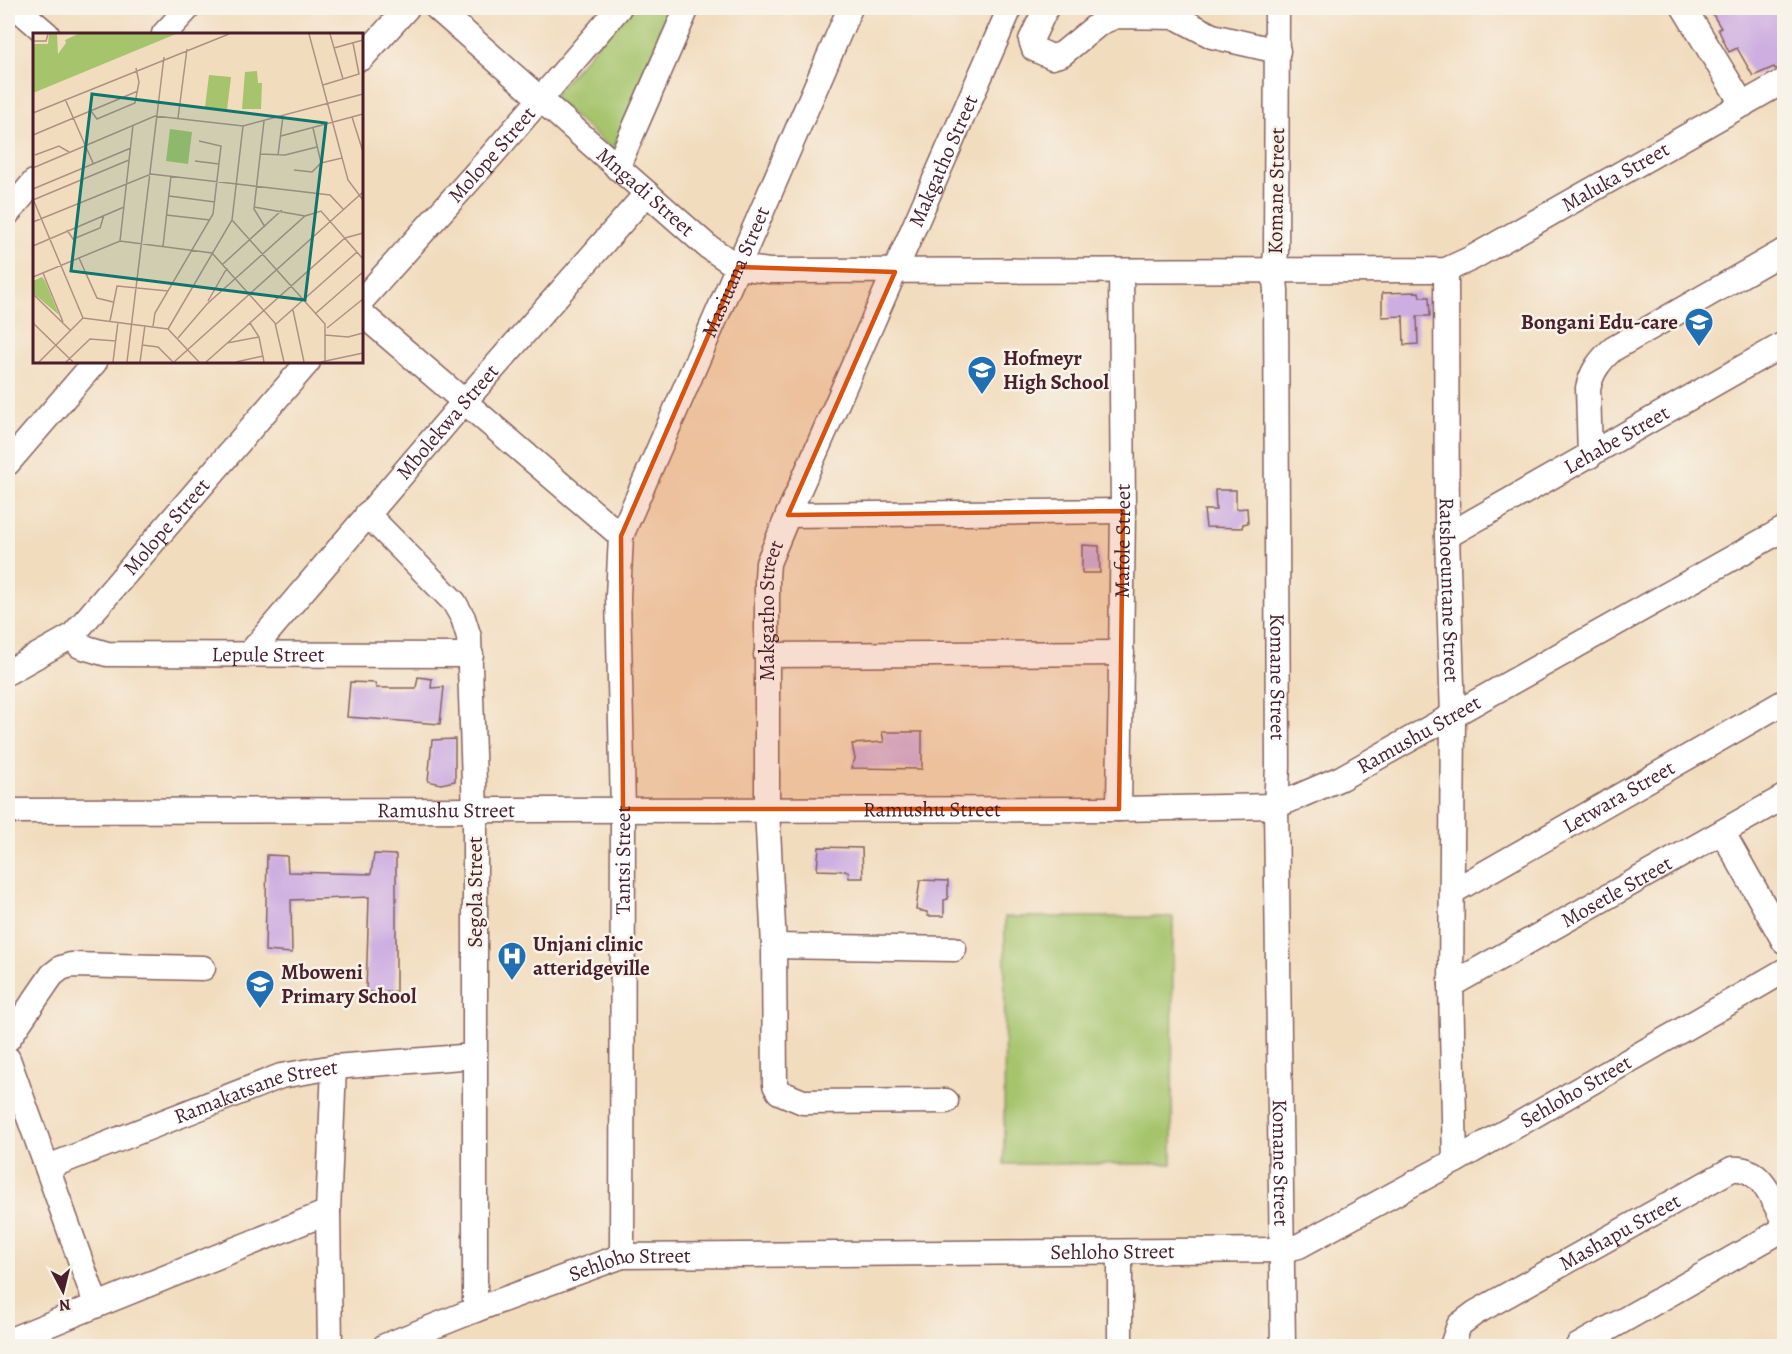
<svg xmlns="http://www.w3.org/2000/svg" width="1792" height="1354" font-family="Alegreya,serif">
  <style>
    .green { fill: #a5c46c; stroke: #78724c; stroke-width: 1.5 }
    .building { fill: #ceaee1 }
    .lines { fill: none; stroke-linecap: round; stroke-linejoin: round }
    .minor-casing { stroke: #85615e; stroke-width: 27 }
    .minor { stroke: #fff; stroke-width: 24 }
    .marked { fill: #d8530f; fill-opacity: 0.2; stroke: #d8530f; stroke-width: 4.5; stroke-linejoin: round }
    .labels { text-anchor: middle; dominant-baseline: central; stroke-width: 5; stroke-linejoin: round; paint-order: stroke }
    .street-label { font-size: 21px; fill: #4a1f2b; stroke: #f7f3e8 }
    .poi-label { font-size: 21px; font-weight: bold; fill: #4a1f2b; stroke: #f7f3e8; text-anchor: start }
    .inset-road { fill: none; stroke: #af9083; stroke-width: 1.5 }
    .view { fill: #0f766e; fill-opacity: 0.15; stroke: #0f766e; stroke-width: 3 }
    .inset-edge { fill: none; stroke: #4a1f2b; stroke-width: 3 }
  </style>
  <rect width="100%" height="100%" fill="#f7f3e8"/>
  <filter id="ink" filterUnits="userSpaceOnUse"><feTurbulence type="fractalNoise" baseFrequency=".0167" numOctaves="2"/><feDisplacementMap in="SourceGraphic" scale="12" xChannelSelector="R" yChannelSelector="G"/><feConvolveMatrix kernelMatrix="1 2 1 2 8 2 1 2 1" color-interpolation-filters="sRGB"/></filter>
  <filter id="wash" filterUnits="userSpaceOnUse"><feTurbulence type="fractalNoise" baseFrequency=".008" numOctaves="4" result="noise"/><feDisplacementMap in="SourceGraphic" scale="24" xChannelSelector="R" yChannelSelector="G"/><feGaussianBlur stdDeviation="1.35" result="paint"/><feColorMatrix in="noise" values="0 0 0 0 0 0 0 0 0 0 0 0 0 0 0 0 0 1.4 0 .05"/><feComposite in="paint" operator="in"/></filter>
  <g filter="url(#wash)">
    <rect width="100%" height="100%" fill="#f2dcbe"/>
    <!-- green -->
    <g class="green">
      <path d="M629,8H673L613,150L552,97Z"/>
      <path d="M1005,917H1173L1172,1164H1004Z"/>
    </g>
    <g id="blocks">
      <!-- building -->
      <g class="building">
        <path d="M1709,8H1781L1785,15V67L1775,69L1774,67L1753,76L1737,48L1729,52L1718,29L1721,28Z"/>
        <path d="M1419,292L1420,297H1429L1430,316H1417L1418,344L1404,345L1403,316L1382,317V293Z"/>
        <path d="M1215,490H1236V509L1247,508L1248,523L1243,524L1242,528L1206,527L1204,510H1216Z"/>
        <path d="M1082,545L1099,546L1100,573H1082Z"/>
        <path d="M418,677L432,679L431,688L444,687L440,724L347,717L350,682L375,683L376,688H416Z"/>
        <path d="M882,732H922V769L851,768L855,759L852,744L884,742Z"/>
        <path d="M455,739V781L441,784L428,781L432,740Z"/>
        <path d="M819,847L862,848L863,878H849L848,871L817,870Z"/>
        <path d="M374,854L396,855V991L366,992L369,897L291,900L292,953L265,951L267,855L287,856L288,872L371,874Z"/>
        <path d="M920,880L948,881V899L944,900V916H928L927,912L916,910Z"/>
      </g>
    </g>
  </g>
  <g filter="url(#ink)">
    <use href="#blocks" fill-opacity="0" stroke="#85615e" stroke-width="1.5"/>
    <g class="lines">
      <!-- minor casing -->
      <g class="minor-casing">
        <g id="minor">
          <path d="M17,8L47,34"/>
          <path id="s1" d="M437,8L707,246L738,267L769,271L1446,270L1472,258L1784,81"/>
          <path d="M1046,8L1031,40L1034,49L1052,57L1062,54L1100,23L1116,16L1176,17L1212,36L1278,51"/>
          <path id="s2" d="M1277,8L1276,252L1274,271L1276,290L1278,766L1276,806L1283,1346"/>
          <path d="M1684,8L1743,105"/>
          <path d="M164,34L188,8"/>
          <path d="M362,58L407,8"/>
          <path d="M617,168L687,8"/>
          <path d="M8,213L34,182"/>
          <path id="s3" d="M1446,270L1447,536L1453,716L1451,985L1455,1161"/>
          <path id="s4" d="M362,300L492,155L619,8"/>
          <path d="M362,314L621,536"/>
          <path d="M1590,456L1588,388C1592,371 1600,360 1613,349L1784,251"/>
          <path d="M8,463L95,362"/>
          <path d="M367,514L454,602L463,618L469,637L475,812V1310"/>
          <path d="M788,515L1123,511"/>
          <path id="s5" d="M1447,536L1784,344"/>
          <path id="s6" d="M72,636L80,646L107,654L471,655"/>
          <path id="s7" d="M250,653L464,402L647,193"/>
          <path d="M766,655L1122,653"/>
          <path id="s8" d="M8,672L72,636L308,362"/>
          <path id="s9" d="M1119,809L1123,511L1121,271"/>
          <path id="s10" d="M8,811L1119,809L1276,806L1341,778L1784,529"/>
          <path d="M1723,833L1784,941"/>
          <path id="s11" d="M1452,892L1784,702"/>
          <path d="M774,946L954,949"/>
          <path id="s12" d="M1451,985L1784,797"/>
          <path d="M8,1039L52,975L61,968L71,965L203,968"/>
          <path d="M8,1059L96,1304"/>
          <path id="s13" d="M946,1101L803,1102L779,1092L775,1085L774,946L767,810V578L768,563L788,515L1010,8"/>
          <path id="s14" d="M48,1167L281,1076L334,1067L474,1056"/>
          <path id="s15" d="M622,1256L623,809L618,596L621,536L850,8"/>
          <path d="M8,1341L328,1212"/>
          <path d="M330,1346L328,1212L334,1067"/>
          <path id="s16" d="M385,1346L475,1310L622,1256L1283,1250L1299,1246L1455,1161L1784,971"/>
          <path d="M1120,1346V1254"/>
          <path id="s17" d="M1452,1346L1459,1325L1475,1313L1732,1169C1761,1166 1772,1199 1784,1221"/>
          <path d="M1578,1346L1784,1229"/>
        </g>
      </g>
      <!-- minor -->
      <use href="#minor" class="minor"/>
    </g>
  </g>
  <!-- marked area -->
  <path class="marked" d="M738,267L895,272L788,515L1123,511L1119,809H623L621,536Z"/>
  <!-- icons -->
  <defs>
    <g id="school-pin" transform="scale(1.5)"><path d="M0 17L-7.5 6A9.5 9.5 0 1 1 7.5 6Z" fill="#1f6fb2" stroke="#f7f3e8"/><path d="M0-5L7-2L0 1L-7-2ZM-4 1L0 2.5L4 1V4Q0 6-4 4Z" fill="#fff"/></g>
    <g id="hospital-pin" transform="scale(1.5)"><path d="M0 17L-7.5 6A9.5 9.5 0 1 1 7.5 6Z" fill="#1f6fb2" stroke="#f7f3e8"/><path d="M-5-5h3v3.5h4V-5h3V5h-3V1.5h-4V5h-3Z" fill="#fff"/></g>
  </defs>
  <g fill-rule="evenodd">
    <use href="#school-pin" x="1699" y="322"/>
    <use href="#school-pin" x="982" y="370"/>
    <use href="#hospital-pin" x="512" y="956"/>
    <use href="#school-pin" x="260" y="984"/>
  </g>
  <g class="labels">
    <!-- street labels -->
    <g class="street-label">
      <text stroke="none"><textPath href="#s4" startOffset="195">Molope Street</textPath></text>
      <text stroke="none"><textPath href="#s13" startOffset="1138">Makgatho Street</textPath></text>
      <text stroke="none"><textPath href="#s1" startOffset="1299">Maluka Street</textPath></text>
      <text stroke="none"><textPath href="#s1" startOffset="278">Mngadi Street</textPath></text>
      <text transform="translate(1276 191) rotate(-89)">Komane Street</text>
      <text stroke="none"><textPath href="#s15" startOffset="1008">Masiuana Street</textPath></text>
      <text stroke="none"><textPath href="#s7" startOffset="304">Mbolekwa Street</textPath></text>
      <text stroke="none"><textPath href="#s5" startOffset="195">Lehabe Street</textPath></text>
      <text stroke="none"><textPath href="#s8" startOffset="218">Molope Street</textPath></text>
      <text stroke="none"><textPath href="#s9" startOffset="268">Mafole Street</textPath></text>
      <text stroke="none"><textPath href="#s3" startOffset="320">Ratshoeuntane Street</textPath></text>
      <text stroke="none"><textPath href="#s13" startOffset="652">Makgatho Street</textPath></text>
      <text stroke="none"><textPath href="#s6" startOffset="202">Lepule Street</textPath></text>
      <text stroke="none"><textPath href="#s2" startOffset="669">Komane Street</textPath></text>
      <text stroke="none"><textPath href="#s10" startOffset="1428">Ramushu Street</textPath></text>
      <text stroke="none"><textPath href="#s11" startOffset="192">Letwara Street</textPath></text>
      <text stroke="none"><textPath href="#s10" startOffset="924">Ramushu Street</textPath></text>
      <text stroke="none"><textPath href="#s10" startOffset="438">Ramushu Street</textPath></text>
      <text stroke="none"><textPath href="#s15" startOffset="396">Tantsi Street</textPath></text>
      <text transform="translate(475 892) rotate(-90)">Segola Street</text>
      <text stroke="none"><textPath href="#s12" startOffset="190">Mosetle Street</textPath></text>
      <text stroke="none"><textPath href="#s16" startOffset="1248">Sehloho Street</textPath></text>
      <text stroke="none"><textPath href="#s14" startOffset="222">Ramakatsane Street</textPath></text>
      <text stroke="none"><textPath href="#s2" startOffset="1155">Komane Street</textPath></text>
      <text stroke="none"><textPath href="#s17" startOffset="208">Mashapu Street</textPath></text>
      <text stroke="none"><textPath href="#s16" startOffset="744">Sehloho Street</textPath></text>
      <text stroke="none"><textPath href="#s16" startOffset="260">Sehloho Street</textPath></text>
    </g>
    <!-- poi labels -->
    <g class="poi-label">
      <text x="1678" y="322" text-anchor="end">Bongani Edu-care</text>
      <text x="1003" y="358">Hofmeyr<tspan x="1003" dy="24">High School</tspan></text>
      <text x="533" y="944">Unjani clinic<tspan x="533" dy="24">atteridgeville</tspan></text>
      <text x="281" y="972">Mboweni<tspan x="281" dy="24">Primary School</tspan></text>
    </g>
  </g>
  <!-- overview -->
  <g transform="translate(33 33)">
    <rect width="330" height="330" fill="#f2dcbe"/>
    <path d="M16,1H24L25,21L33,10L32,7L45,1H143L0,60V11H15ZM224,38L225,50H229L228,76H209L212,39ZM176,42L198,44L194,77L172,74ZM137,96L159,99L155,131L133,128ZM9,244L12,248L26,282L0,260V248Z" fill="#a5c46c"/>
    <path class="inset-road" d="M276,1L315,147L330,167M297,1L310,46M0,8H13L15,1M301,15L330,7M290,52L326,41L320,10M32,66L60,130M58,78L64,86L102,70L106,49L103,35M0,80L196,1M319,84L330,119M145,85L154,16M231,88L221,176L232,194M280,95L288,130M0,102L105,58M248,103L330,81M227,121L252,122L284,114M2,122L26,113L36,119M245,122L250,83M162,128L186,131M0,135L122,83L210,93L330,61M261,137L279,139L288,130L309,125M0,156L98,115M136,163L182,169M0,166L50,285M0,167L96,127M221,174L272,183M133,182L177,187M199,187L292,291V329M0,189L118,141L297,162L311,177M34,197L40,206L67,195L71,182M87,208L100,92M0,213L91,174M130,213L138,143M46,225L64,265L80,269M190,231L249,177M10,240L30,289M0,244L87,208L179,220L242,290L251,329M0,261L37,297M175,268L194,235M260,277L271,329M283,280L330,239M50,285L135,296L166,329M77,288L84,253L135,258M0,290L40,329M217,290L226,304L231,329M242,292L324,219M120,293L122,280L180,181L188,113L166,108M294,295L330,266M135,296L199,187L210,93M292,302L315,304L330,300M145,305L174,271L272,183L288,178L330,226M194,310L226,304M109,312L125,314L140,329M6,329L50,285M33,329L57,306L83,308M80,329L85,289M94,329L131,24M107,329L112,292M141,329L330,159M173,329L312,205L330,200M203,329L230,323M288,329L330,320"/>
    <path class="view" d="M59,61L293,90L272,267L38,238Z"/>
    <rect width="330" height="330" class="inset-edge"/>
  </g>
  <!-- margin -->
  <rect width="1792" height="1354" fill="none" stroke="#f7f3e8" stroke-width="30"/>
  <!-- north arrow -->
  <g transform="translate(63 1291) rotate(173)" stroke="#f7f3e8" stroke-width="4.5" paint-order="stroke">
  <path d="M0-4.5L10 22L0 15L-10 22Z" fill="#4a1f2b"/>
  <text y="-9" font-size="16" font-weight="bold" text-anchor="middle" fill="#4a1f2b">N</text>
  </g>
</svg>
